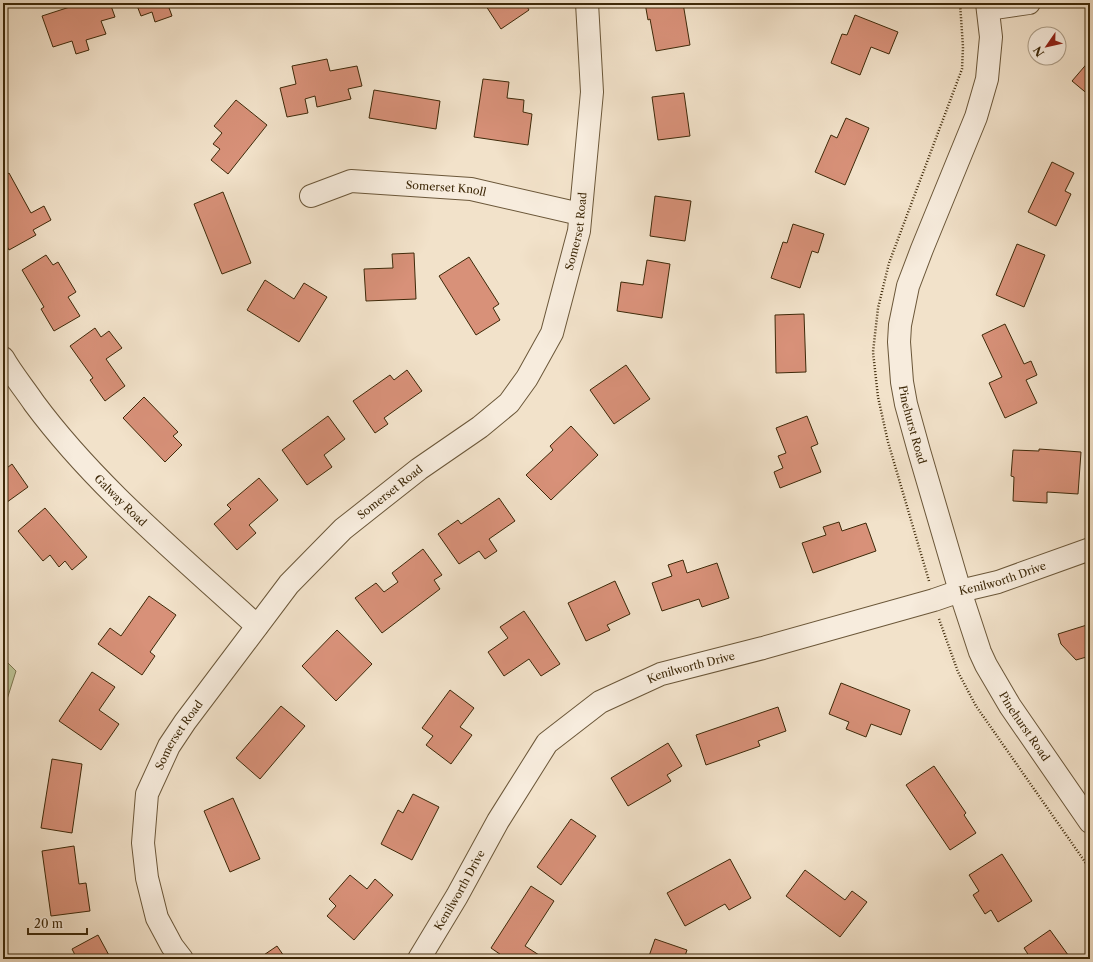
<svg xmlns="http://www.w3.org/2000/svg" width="1093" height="962" font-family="'Libre Caslon Text',serif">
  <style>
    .green { fill: #bcc396; stroke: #7d7650 }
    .building { fill: #d89179; stroke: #3e2909 }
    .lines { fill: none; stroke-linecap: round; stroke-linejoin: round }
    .minor-casing { stroke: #6b5739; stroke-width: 24 }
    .path { stroke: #3e2909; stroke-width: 2.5; stroke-dasharray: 1 2; stroke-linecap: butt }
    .minor { stroke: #f7ecdd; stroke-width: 22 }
    .labels { text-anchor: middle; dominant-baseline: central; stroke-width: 3; stroke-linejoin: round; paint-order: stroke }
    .street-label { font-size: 11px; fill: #3e2909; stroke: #f7ecdd }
  </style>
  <rect width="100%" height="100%" fill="#f2e2ca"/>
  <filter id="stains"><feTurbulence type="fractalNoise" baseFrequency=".005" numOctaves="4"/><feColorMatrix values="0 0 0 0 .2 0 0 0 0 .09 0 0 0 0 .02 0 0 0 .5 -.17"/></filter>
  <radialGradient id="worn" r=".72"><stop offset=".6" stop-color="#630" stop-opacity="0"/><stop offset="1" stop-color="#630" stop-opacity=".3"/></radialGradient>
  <!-- green -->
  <path class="green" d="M3,658L16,671L3,712Z"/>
  <!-- building -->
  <g class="building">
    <path d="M82,3H110L115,17L101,21L106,34L86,40L89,50L76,54L72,41L53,47L42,16Z"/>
    <path d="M136,3H172L168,5L172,16L155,22L152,12L141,16Z"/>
    <path d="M484,3H525L529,10L501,29Z"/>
    <path d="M645,3H683L690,45L656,51L650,19L648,20Z"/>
    <path d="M855,15L898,32L889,54L871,47L860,75L831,63L842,34L847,35Z"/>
    <path d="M327,59L330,71L357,66L362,86L348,89L351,99L317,107L315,96L305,99L308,113L287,117L280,88L296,84L292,66Z"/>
    <path d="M1090,60V96L1072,81Z"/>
    <path d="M483,79L509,82L507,98L524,100L523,112L532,114L528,145L474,137Z"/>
    <path d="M374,90L440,101L436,129L369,118Z"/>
    <path d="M684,93L690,136L658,140L652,97Z"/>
    <path d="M236,100L267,125L228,174L211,160L220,149L213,144L222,133L214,126Z"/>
    <path d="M846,118L869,128L845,185L815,172L831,135L837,138Z"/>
    <path d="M1052,162L1074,173L1065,191L1071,194L1056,226L1028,212Z"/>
    <path d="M9,173L31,213L44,206L51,220L33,230L36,235L9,250L3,239V177Z"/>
    <path d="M223,192L251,263L222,274L194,204Z"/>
    <path d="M655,196L691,201L685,241L650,236Z"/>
    <path d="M793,224L824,234L818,253L812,251L800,288L771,278L783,242L787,243Z"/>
    <path d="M1017,244L1045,255L1024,307L996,295Z"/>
    <path d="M414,253L416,299L366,301L364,269L393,268L392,254Z"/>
    <path d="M46,255L53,265L58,262L76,292L68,297L80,316L54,331L41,309L44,307L22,270Z"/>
    <path d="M469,257L499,304L493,308L500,320L476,335L439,276Z"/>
    <path d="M647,260L670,264L662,318L617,311L621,282L643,285Z"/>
    <path d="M265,280L294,299L304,283L327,297L299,342L247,310Z"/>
    <path d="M804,314L806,372L776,373L775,315Z"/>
    <path d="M1005,324L1024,364L1031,361L1037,375L1026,380L1037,403L1005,418L989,383L1002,377L982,335Z"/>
    <path d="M95,328L101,337L109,331L122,348L106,359L125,386L105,401L90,380L93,378L70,346Z"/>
    <path d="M626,365L650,399L614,424L590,390Z"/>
    <path d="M407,370L422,391L384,418L388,424L375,433L353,401L390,375L394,380Z"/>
    <path d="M144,397L178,432L173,436L182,445L165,462L123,418Z"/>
    <path d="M328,416L345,439L324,455L332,467L307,485L282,450Z"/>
    <path d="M807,416L818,444L811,447L821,472L780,488L774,472L783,468L778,456L786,453L776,428Z"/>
    <path d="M571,426L598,455L551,500L526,475L553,450L550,446Z"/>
    <path d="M1039,449L1081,452L1078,494L1047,492V503L1013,501L1014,477L1011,476L1013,450L1039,451Z"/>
    <path d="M12,464L28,487L3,505V471Z"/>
    <path d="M259,478L278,500L249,525L256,533L237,550L214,524L231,509L227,505Z"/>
    <path d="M499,498L515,521L489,539L497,551L485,559L479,551L459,564L438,534L458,520L461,524Z"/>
    <path d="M45,508L87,557L72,570L65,561L59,567L50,555L43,561L18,531Z"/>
    <path d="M839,522L842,531L866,523L876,551L813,573L802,543L826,535L823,527Z"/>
    <path d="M423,549L442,575L434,580L440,589L382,633L355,598L376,583L384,592L398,582L392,573Z"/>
    <path d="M683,560L687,573L717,563L729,598L702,607L699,599L662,611L652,583L672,576L668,565Z"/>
    <path d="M615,581L630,614L607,625L610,630L586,641L568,603Z"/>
    <path d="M149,596L176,615L150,652L155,656L142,675L98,644L110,628L121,636Z"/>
    <path d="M524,611L560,664L541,676L529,659L504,676L488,652L508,638L500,627Z"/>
    <path d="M1090,624V656L1076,660L1061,644L1058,634Z"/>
    <path d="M337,630L372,664L336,701L302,666Z"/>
    <path d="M92,672L115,687L99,710L119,724L101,750L59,721Z"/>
    <path d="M841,683L910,710L901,735L871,724L866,737L846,729L849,722L829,714Z"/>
    <path d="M450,690L474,708L460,727L472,735L451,764L426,745L433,736L422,728Z"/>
    <path d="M281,706L305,726L260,779L236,758Z"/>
    <path d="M778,707L786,731L758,741L760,746L706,765L696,735Z"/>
    <path d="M668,743L682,766L667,775L671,781L628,806L611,778Z"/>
    <path d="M52,759L82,764L72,833L41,828Z"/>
    <path d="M934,766L966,813L964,815L976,833L950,850L906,785Z"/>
    <path d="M413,794L439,807L412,860L381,844L398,810L403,813Z"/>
    <path d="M233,798L260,859L230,872L204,811Z"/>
    <path d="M571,819L596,836L561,885L537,867Z"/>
    <path d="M74,846L79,884L86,883L90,911L51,916L42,851Z"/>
    <path d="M1002,854L1032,901L998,922L991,910L985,914L973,895L979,891L969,875Z"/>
    <path d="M730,859L751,898L729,910L725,904L685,926L667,893Z"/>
    <path d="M805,870L845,900L852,891L867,902L840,937L786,896Z"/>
    <path d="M350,875L367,889L375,879L393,895L354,940L327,916L336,906L329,899Z"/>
    <path d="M531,886L554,901L525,946L539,955L537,959H507L491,948Z"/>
    <path d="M1050,930L1071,959H1031L1024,948Z"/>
    <path d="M98,935L111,959H77L72,949Z"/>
    <path d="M655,939L687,950L684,959H648Z"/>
    <path d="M277,946L286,959H258Z"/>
  </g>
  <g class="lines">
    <!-- minor casing -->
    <g class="minor-casing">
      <g id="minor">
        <path id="s1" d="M987,3L991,37L987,79L976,117L922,249L908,286L900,325L899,342L902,382L906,404L919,451L960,591L980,652L986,665L1010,706L1090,822"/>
        <path d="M988,9L1029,3"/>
        <path id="s2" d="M311,196L351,181L471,189L580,214"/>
        <path id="s3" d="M3,358C12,374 24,388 34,403C97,488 180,555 257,626"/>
        <path id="s4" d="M182,959L172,946L157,918L147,878L143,843L147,794L169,746L185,722L289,584L343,529L419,469L480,427L509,403L527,378L552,333L579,231L592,92L587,3"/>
        <path id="s5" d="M419,959L457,896L498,821L547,743L600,702L661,674L763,648L934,600L960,591L998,582L1090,549"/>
      </g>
    </g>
    <!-- path -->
    <g class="path">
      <path d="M929,581L888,442L878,397L873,352L878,308L889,263L962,69L963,47L960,3"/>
      <path d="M939,619L958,672L976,706L1090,869"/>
    </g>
    <!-- minor -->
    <use href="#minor" class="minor"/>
  </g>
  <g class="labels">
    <!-- street labels -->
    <g class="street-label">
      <text stroke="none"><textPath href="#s2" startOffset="138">Somerset Knoll</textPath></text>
      <text stroke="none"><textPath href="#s4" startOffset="901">Somerset Road</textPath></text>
      <text stroke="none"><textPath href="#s1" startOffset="439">Pinehurst Road</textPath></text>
      <text stroke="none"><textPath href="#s4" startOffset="565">Somerset Road</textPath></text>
      <text stroke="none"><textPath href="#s3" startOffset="185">Galway Road</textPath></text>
      <text stroke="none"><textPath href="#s5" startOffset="740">Kenilworth Drive</textPath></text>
      <text stroke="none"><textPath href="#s5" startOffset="416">Kenilworth Drive</textPath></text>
      <text stroke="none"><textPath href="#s1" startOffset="763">Pinehurst Road</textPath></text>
      <text stroke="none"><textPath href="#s4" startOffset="241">Somerset Road</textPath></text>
      <text stroke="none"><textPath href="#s5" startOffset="80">Kenilworth Drive</textPath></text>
    </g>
  </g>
  <!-- margin -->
  <rect width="1093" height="962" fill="none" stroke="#f2e2ca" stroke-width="16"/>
  <rect x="4" y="4" width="1085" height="954" fill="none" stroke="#3e2909" stroke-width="2"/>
  <rect x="8" y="8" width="1077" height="946" fill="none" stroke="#3e2909"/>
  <!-- north arrow -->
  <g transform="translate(1047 46) rotate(236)"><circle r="19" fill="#f7ecdd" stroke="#ad9e88"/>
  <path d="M0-3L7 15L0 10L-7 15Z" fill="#8f2418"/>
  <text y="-6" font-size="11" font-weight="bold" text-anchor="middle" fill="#3e2909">N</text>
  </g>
  <!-- scale -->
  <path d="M28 928v6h59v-6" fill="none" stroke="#3e2909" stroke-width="2"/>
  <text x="34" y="928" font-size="12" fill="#3e2909" stroke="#f7ecdd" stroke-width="3" paint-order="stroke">20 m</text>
  <rect width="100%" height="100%" filter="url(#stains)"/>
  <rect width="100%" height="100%" fill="url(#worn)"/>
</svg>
